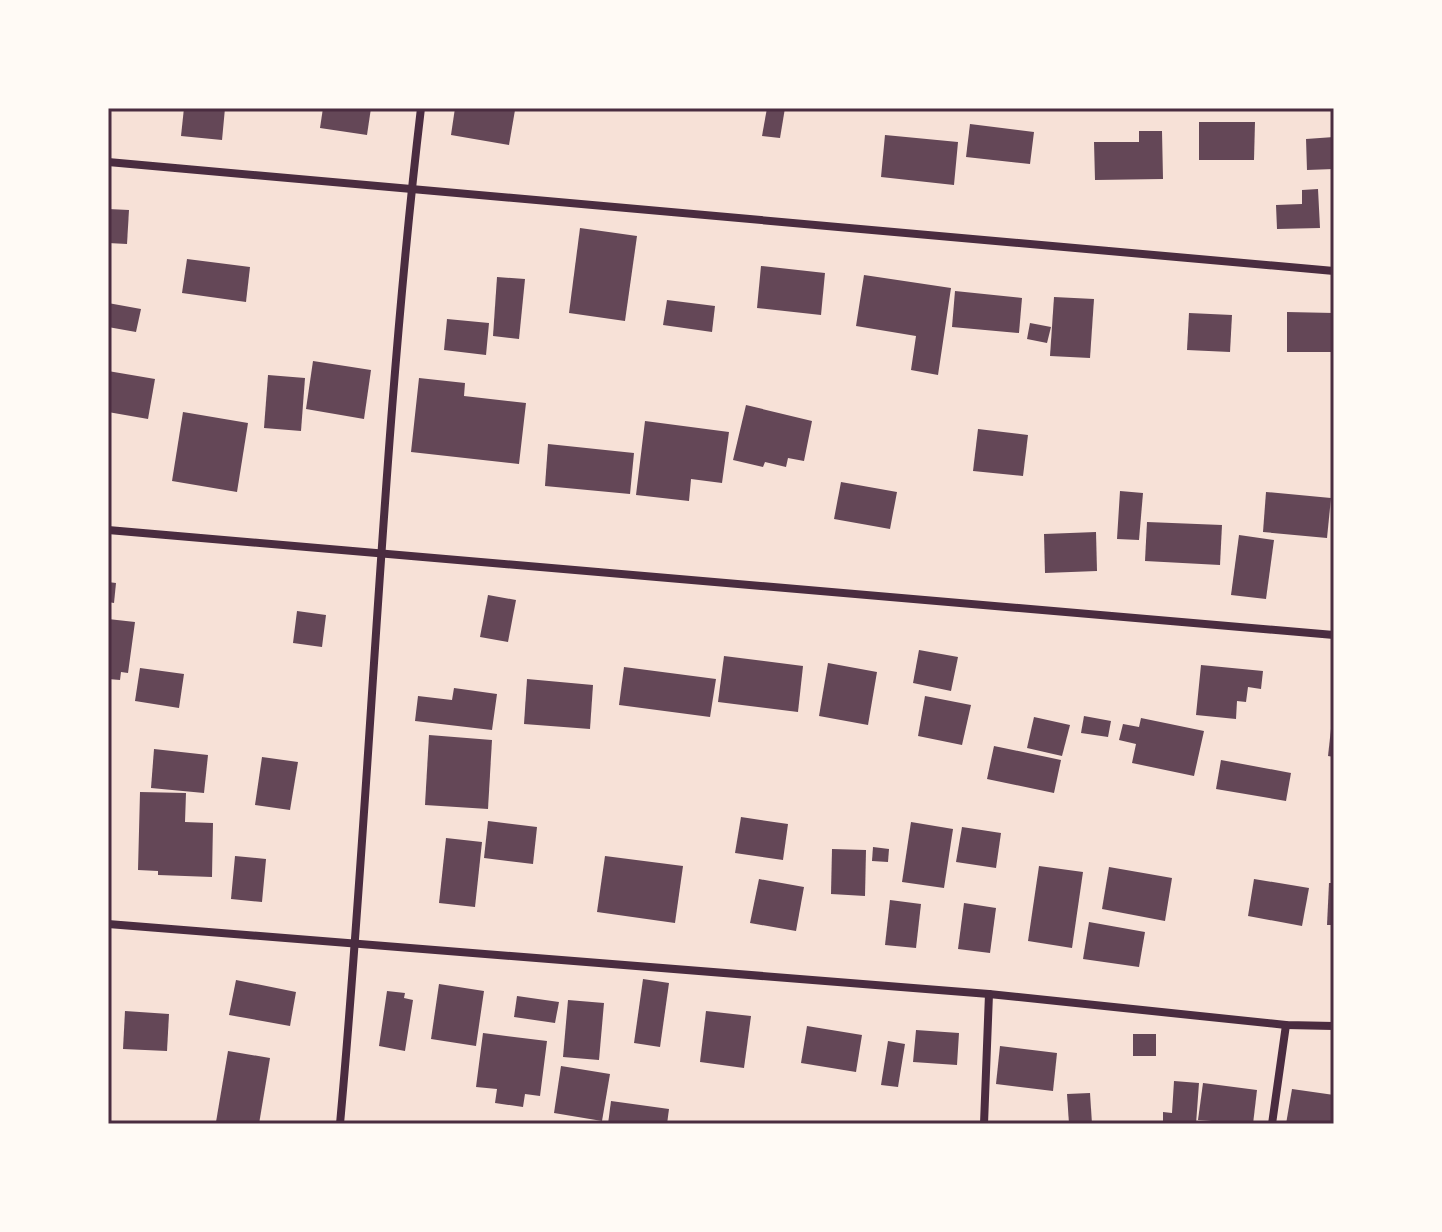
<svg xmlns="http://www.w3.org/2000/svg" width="1442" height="1232" font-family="'PT Serif',serif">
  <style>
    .building { fill: #644757 }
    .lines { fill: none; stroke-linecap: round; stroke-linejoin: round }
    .minor { stroke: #4a2c40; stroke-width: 8 }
    .neatline { fill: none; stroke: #4a2c40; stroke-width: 3 }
  </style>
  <rect width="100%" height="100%" fill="#f7e1d7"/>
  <!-- building -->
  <g class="building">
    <path d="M184,108H225L222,140L181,136Z"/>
    <path d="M323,108H371L367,135L320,128Z"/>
    <path d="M455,108L515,110L509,145L451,135Z"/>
    <path d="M767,108H785L780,138L762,136Z"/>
    <path d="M1199,122H1255L1254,160H1199Z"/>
    <path d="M970,124L1034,132L1030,164L966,157Z"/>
    <path d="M1139,131H1162L1163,179L1095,180L1094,142H1139Z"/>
    <path d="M885,135L958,142L954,185L881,177Z"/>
    <path d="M1334,137V169L1307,170L1306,139Z"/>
    <path d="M1318,189L1320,228L1277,229L1276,205L1302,204V190Z"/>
    <path d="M108,209L129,210L127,244L108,243Z"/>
    <path d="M580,228L637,236L625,321L569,313Z"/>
    <path d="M187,259L250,267L246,302L182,293Z"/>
    <path d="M761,266L825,273L821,315L757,308Z"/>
    <path d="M864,275L951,288L938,375L911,370L916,336L856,326Z"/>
    <path d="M497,277L525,279L519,339L493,336Z"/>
    <path d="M955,291L1022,298L1019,333L952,327Z"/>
    <path d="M1054,297L1094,299L1090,358L1050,356Z"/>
    <path d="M667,300L715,306L712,332L663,325Z"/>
    <path d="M108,303L141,309L136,332L108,327Z"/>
    <path d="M1287,312L1334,313V352H1287Z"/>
    <path d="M1189,313L1232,315L1230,352L1187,350Z"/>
    <path d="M447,319L489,323L486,355L444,350Z"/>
    <path d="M1030,323L1051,327L1047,343L1027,339Z"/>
    <path d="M313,361L371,370L364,419L306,409Z"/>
    <path d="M108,371L155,379L148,419L108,412Z"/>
    <path d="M268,375L305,378L301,431L264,428Z"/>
    <path d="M419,378L465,383L464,396L526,403L519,464L411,452Z"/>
    <path d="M746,405L812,421L804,461L788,458L786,467L765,462L763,467L733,460Z"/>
    <path d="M183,412L248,423L237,492L172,481Z"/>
    <path d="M645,421L729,432L722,483L691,479L689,501L636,495Z"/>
    <path d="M978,429L1028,435L1023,476L973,471Z"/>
    <path d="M548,444L634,453L630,494L545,486Z"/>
    <path d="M841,482L897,492L890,529L834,519Z"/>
    <path d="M1120,491L1143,493L1139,540L1117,539Z"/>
    <path d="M1266,492L1331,498L1327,538L1263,532Z"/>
    <path d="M1147,522L1222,525L1220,565L1145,561Z"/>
    <path d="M1096,532L1097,571L1045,573L1044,534Z"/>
    <path d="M1239,535L1274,540L1266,599L1231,595Z"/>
    <path d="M108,582L116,583L114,603L108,602Z"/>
    <path d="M488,595L516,600L508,642L480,637Z"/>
    <path d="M297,611L326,615L322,647L293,643Z"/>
    <path d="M108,619L135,622L128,673L121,672L120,680L108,679Z"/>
    <path d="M919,650L958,657L951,691L913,683Z"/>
    <path d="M724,656L803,666L798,712L718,702Z"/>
    <path d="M828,663L877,672L868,725L819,716Z"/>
    <path d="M1201,665L1263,671L1261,689L1248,687L1246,702L1237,701L1236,719L1196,715Z"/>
    <path d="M624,667L716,679L710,717L619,705Z"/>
    <path d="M140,668L184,674L179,708L135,701Z"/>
    <path d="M527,679L593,685L590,729L524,724Z"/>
    <path d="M454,688L497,694L492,730L415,721L418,696L452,700Z"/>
    <path d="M925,696L971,705L962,745L918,736Z"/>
    <path d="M1084,716L1111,721L1108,737L1081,733Z"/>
    <path d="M1034,717L1070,725L1062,756L1027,748Z"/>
    <path d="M1141,718L1204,731L1194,776L1132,763L1136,744L1119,740L1123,724L1139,727Z"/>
    <path d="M1332,720H1334V757L1328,756Z"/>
    <path d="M429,735L492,740L488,809L425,805Z"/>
    <path d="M994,746L1061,760L1054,793L987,779Z"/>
    <path d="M154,749L208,755L204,793L151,788Z"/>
    <path d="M262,757L298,762L290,810L255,805Z"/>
    <path d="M1221,760L1291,773L1286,801L1216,789Z"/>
    <path d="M140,792L186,793L185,822L213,823L212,877L158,875V871L138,870Z"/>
    <path d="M741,817L788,824L783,860L735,853Z"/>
    <path d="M488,821L537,827L533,864L484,858Z"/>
    <path d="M911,822L953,829L944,888L902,882Z"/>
    <path d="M962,827L1001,833L996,868L956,862Z"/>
    <path d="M446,838L482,842L475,907L439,903Z"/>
    <path d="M873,847L889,849L888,862L872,861Z"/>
    <path d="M832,849L866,850L865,896L831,894Z"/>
    <path d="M235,856L266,859L262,902L231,899Z"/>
    <path d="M605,856L683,866L675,923L597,912Z"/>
    <path d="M1039,866L1083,872L1072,948L1028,941Z"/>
    <path d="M1109,867L1172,878L1165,921L1102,909Z"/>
    <path d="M759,879L804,887L796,931L750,923Z"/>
    <path d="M1254,879L1309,888L1302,926L1248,916Z"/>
    <path d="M1329,883H1334V925H1327Z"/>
    <path d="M890,900L921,904L916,948L885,945Z"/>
    <path d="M964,903L996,908L990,953L958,949Z"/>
    <path d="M1089,922L1145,932L1139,967L1083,959Z"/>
    <path d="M643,979L669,983L660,1047L634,1043Z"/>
    <path d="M236,980L296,992L290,1026L229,1015Z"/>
    <path d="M439,984L484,991L476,1046L431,1039Z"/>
    <path d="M387,991L405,993L404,998L413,1000L405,1051L379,1046Z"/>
    <path d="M517,996L559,1002L555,1023L514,1017Z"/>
    <path d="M568,1000L604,1003L599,1060L563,1057Z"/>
    <path d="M125,1011L169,1014L167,1051L123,1049Z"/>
    <path d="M706,1011L751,1016L744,1068L700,1062Z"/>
    <path d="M807,1026L862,1035L856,1072L801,1063Z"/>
    <path d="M916,1030L959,1033L957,1065L913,1062Z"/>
    <path d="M483,1033L547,1041L540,1096L525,1094L523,1107L495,1103L497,1089L476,1087Z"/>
    <rect x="1133" y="1034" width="23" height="22"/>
    <path d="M888,1041L905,1044L898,1087L881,1085Z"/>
    <path d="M1000,1046L1057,1053L1053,1091L996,1084Z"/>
    <path d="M228,1051L270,1058L259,1124L216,1122Z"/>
    <path d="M561,1066L610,1074L602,1121L554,1113Z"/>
    <path d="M1174,1081L1199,1083L1196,1124H1163V1112L1172,1113Z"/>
    <path d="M1203,1083L1257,1090L1253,1124L1198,1120Z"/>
    <path d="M1292,1089L1334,1095V1124H1286Z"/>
    <path d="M1090,1093L1092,1124H1069L1067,1094Z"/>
    <path d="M611,1101L669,1109L667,1124H608Z"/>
  </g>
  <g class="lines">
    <!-- minor -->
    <g class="minor">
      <path d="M108,162L1334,271"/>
      <path d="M108,530L1334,635"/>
      <path d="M108,924L989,994L1286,1025L1334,1026"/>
      <path d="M340,1124C371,786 381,446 421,108"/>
      <path d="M984,1124L989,994"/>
      <path d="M1272,1124L1286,1025"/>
    </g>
  </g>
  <!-- border -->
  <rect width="1442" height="1232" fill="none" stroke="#fffaf5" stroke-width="220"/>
  <rect x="110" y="110" width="1222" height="1012" class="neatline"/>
</svg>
